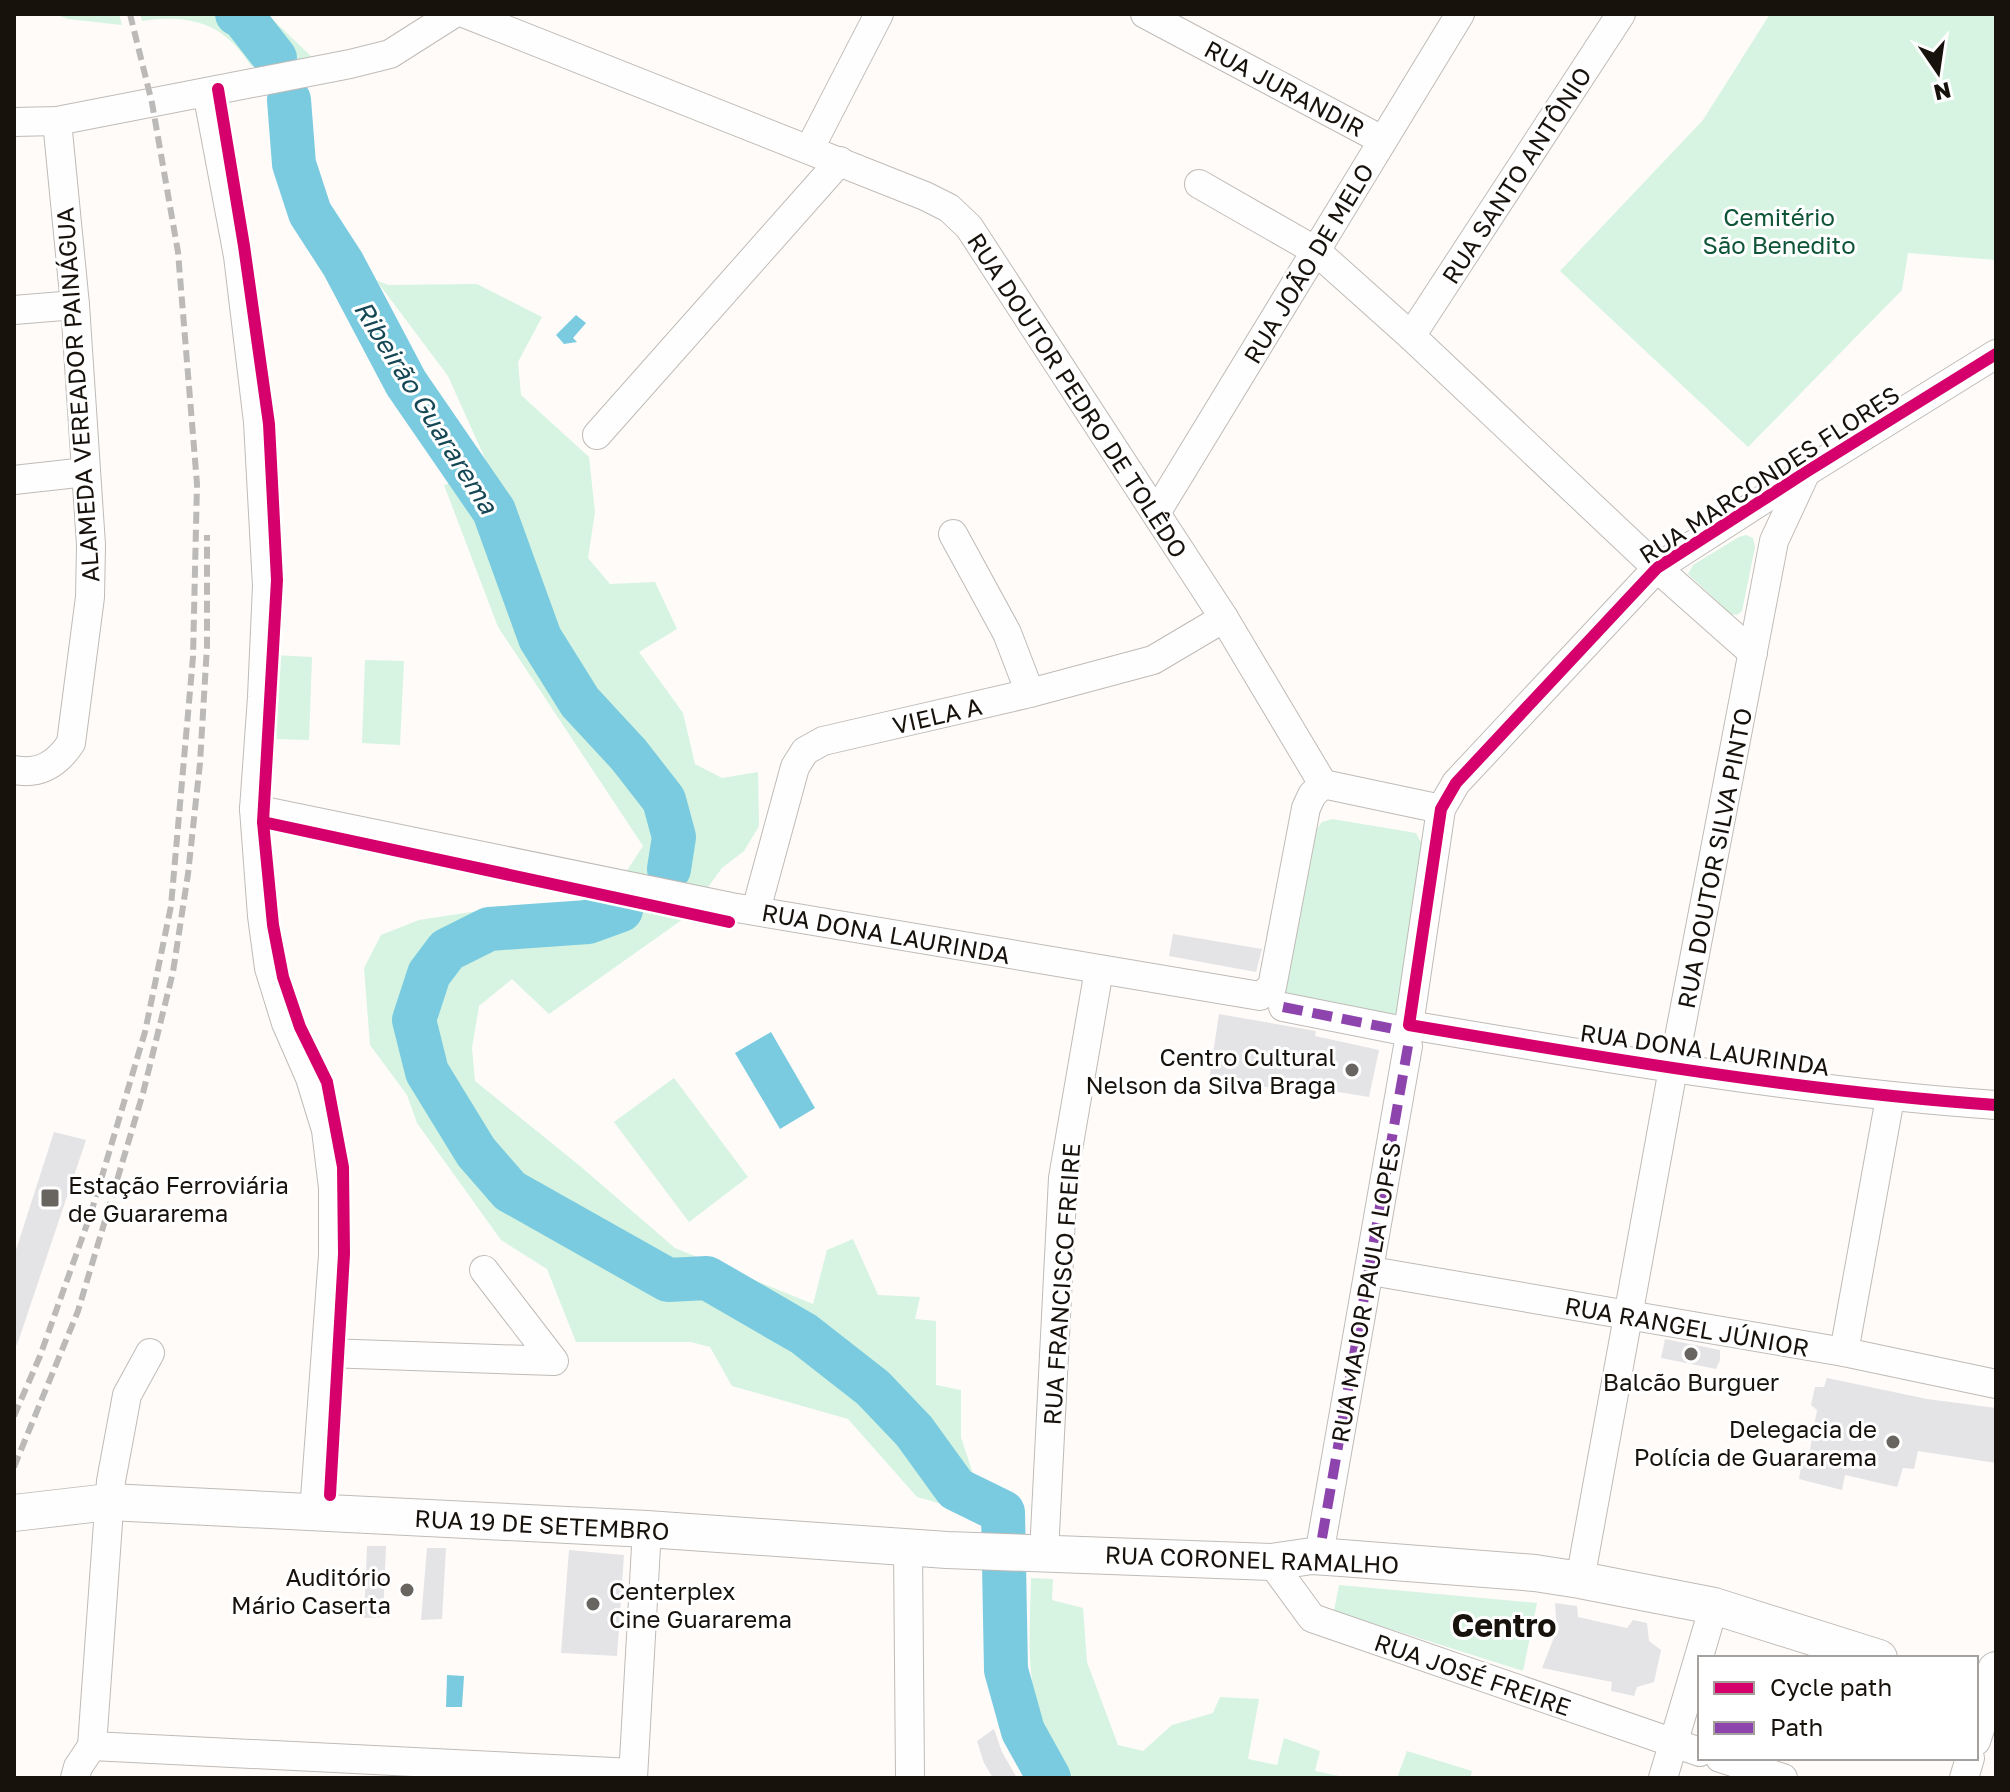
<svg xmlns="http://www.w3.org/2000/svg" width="2010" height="1792" font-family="'Golos Text',sans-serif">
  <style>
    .green { fill: #d6f4e1 }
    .water { fill: #7acbe0 }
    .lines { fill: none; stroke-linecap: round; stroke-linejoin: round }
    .river { stroke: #7acbe0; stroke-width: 44 }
    .building { fill: #e4e4e7 }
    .minor-casing { stroke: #bfbbb7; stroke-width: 30 }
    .major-casing { stroke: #bfbbb7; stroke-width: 38 }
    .minor { stroke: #fffefe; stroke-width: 28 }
    .major { stroke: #fffefe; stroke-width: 36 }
    .rail { stroke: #bbbab8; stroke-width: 6; stroke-dasharray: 12 6; stroke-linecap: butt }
    .quiet { stroke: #8e44ad; stroke-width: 10; stroke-dasharray: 20 10; stroke-linecap: butt }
    .cycleway-casing { stroke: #fff; stroke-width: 17 }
    .cycleway { stroke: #d6006c; stroke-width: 12 }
    .poi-dot { fill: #686460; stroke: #fff; stroke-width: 3 }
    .labels { text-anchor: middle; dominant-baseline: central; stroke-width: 6; stroke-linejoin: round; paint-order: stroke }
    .street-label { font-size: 24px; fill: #18120d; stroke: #fff }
    .park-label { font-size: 24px; fill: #0e5537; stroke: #fff }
    .poi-label { font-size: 24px; fill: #18120d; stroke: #fff; text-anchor: end }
    .water-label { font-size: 26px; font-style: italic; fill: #164755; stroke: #fff }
    .district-label { font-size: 32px; font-weight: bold; fill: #18120d; stroke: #fff }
  </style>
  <rect width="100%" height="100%" fill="#fefbf9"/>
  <!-- green -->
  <g class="green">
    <path d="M55,14H119L122,25L68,19Z"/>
    <path d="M140,14H267L313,58L251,66C224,23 190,14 142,21Z"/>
    <path d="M1770,14H1996V260L1908,253L1902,290L1748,447L1560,271L1703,120Z"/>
    <path d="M376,280L388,285L477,284L542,317L518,362L521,395L589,457L595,512L588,558L610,584L655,582L677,629L639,652L683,713L695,764L722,778L758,772L759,826L744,851L722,868L686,917L549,1014L512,979L479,1006L472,1048L475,1081L580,1166L675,1248L813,1304L827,1250L853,1239L878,1295L920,1297L915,1319L936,1321V1385L961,1390V1437L976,1483L946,1491L942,1504L917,1497L848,1419L732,1386L710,1347L691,1342H576L547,1269L501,1240L417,1123L407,1095L370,1045L364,968L381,935L419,920L478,911L567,908L622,878L643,846L498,627L444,485L491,472L448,376Z"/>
    <path d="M1746,535L1753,538L1755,547L1742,611L1737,615L1731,614L1688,574L1693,565L1739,537Z"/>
    <path d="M274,655L312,657L309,740L271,739Z"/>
    <path d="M365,660L404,661L400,745L362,743Z"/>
    <path d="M1332,819L1416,833L1422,844L1401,1017L1285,995L1317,829L1322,822Z"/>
    <path d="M674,1078L748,1177L689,1222L614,1122Z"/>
    <path d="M1031,1578L1053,1579L1052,1600L1083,1608L1087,1662L1118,1745L1143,1751L1172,1725L1213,1713L1220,1697L1259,1699L1248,1759L1277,1765L1284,1738L1320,1751L1315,1771L1349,1778H1068C1059,1768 1055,1757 1050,1745C1024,1688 1030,1639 1031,1578Z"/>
    <path d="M1339,1585L1537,1603L1523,1671L1334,1611Z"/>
    <path d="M1407,1751L1472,1771L1470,1778H1397Z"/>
  </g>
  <!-- water -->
  <g class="water">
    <path d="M576,315L586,323L573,338L577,342L564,344L556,335Z"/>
    <path d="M771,1032L815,1108L780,1129L735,1053Z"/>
    <path d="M447,1675L464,1676L462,1707H446Z"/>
  </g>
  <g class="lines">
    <!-- river -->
    <g class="river">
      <path d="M237,14L243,17L275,58"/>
      <path d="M289,100L294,164L310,213L343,264L406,383L494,511L540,638L580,702L629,755L664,800L674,837L669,869"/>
      <path d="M621,910L588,922L489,929L447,950L429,974L414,1020L427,1072L476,1152L510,1191L668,1280L707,1278L804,1334L873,1388L914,1431L956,1489L1003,1512L1006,1670L1023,1731L1049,1778"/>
    </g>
  </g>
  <!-- building -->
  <g class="building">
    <path d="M1173,934L1262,949L1256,972L1169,956Z"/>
    <path d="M1219,1014L1316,1031L1315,1036L1379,1050L1369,1097L1308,1087L1307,1092L1209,1080Z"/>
    <path d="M54,1132L86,1140L17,1345L14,1344V1256Z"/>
    <path d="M1665,1339L1720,1350V1360L1716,1369L1661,1358Z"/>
    <path d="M1827,1378L1927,1399L1996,1408V1463L1918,1451L1914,1469L1903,1468L1897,1487L1845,1475L1842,1490L1799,1479L1803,1455H1809L1817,1410L1811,1405L1815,1387H1824Z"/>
    <path d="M367,1546H386L383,1617L364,1618Z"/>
    <path d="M427,1548H446L442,1619L421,1620Z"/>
    <path d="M569,1550L624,1555L617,1656L561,1653Z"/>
    <path d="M1555,1603L1577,1606L1578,1617L1627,1628L1633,1620L1647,1623L1649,1641L1661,1650L1654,1682L1637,1687L1634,1696L1611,1691L1612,1682L1542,1668L1557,1630Z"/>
    <path d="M994,1729L1002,1752L1017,1778H993L984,1763L977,1741Z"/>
  </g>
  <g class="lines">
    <!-- minor casing -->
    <g class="minor-casing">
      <g id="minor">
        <path d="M466,14L925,196L949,208L969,227L1224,618L1323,784"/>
        <path d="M1145,14L1382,140"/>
        <path d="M207,92L238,256L258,422L267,586L262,697L254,809L262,916L269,968L286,1023L310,1078L326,1130L333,1188V1255L314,1512"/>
        <path d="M14,122L57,121L350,64L390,54L453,14"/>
        <path d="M810,148L879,14"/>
        <path d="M1199,184L1316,251L1411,336L1657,568L1753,653"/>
        <path d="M14,310L75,305"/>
        <path d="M1411,336L1621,14"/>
        <path d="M1996,354L1806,472L1657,568L1456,783L1441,809L1409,1025C1604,1058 1799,1091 1996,1105"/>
        <path d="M597,435L840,161"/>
        <path d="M14,480L86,472"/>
        <path d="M1156,513L1460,14"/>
        <path d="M953,534L1007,633L1030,693"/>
        <path d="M14,770C40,775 57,764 71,743L90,597L91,545L75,305L57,121"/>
        <path d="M1323,784L1441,809"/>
        <path d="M254,809L731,907L1260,996L1272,987L1306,808L1312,795L1323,784"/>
        <path d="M756,910L795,767L805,751L823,741L1030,693L1153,660L1224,618"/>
        <path d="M1283,1007L1399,1030"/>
        <path d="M1377,1272L1844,1352L1996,1384"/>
        <path d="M1844,1352L1890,1098"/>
        <path d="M327,1353L554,1361L484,1270"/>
        <path d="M1322,1538L1408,1046"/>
        <path d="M908,1548L910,1778"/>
        <path d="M1044,1553L1063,1178L1099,970"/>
        <path d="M1271,1562L1312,1618L1700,1752"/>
        <path d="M1580,1580L1673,1069L1774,541L1806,472"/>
        <path d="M1976,1741L1992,1693"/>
        <path d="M92,1746L633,1773"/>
        <path d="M1720,1758L1783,1778"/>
        <path d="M75,1778L78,1767L92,1746L111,1481L127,1395L150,1353"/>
        <path d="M633,1778L647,1529"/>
        <path d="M1663,1778L1714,1606"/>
        <path d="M1964,1778L1970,1758"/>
      </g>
    </g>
    <!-- major casing -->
    <g class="major-casing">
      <g id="major">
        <path d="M14,1513L109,1502L647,1529L947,1550L1271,1562L1312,1556L1342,1558L1535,1573L1580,1580L1714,1606L1879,1658"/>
        <path d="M1992,1693L1996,1670"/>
      </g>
    </g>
    <!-- minor -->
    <use href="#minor" class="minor"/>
    <!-- major -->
    <use href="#major" class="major"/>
    <!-- rail -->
    <g class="rail">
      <path d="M14,1416L40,1356L91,1213L145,1032L171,906L193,657L197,484L178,252L152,103L130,14"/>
      <path d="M14,1467L78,1311L143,1093L173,972L188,874L200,763L207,646V535"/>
    </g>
    <!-- quiet -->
    <g class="quiet">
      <path d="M1283,1007L1399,1030"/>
      <path d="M1322,1538L1408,1046"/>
    </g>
    <!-- cycleway casing -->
    <g class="cycleway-casing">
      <g id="cycleway">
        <path d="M218,89L244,246L269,424L277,580L263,822L273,925L283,977L300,1027L327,1082L343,1167L344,1254L330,1495"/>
        <path d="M1996,354L1806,472L1657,568L1456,783L1441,809L1409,1025C1604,1058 1799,1091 1996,1105"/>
        <path d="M263,822L729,922"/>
      </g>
    </g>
    <!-- cycleway -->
    <use href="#cycleway" class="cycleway"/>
  </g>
  <!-- markers -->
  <g class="poi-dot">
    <circle cx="1352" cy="1070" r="8"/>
    <rect x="40" y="1188" width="20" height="20" rx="4"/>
    <circle cx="1691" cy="1354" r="8"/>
    <circle cx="1893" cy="1442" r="8"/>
    <circle cx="407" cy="1590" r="8"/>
    <circle cx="593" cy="1604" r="8"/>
  </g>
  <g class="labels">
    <!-- street labels -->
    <g class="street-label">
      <text transform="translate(1285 88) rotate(28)">RUA JURANDIR</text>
      <text transform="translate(1516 175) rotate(-57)">RUA SANTO ANTÔNIO</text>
      <text transform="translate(1308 263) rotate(-59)">RUA JOÃO DE MELO</text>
      <text transform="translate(77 395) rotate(-94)">ALAMEDA VEREADOR PAINÁGUA</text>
      <text transform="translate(1078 395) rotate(57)">RUA DOUTOR PEDRO DE TOLÊDO</text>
      <text transform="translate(1769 474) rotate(-33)">RUA MARCONDES FLORES</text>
      <text transform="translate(937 715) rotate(-13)">VIELA A</text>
      <text transform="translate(1714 858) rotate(-79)">RUA DOUTOR SILVA PINTO</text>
      <text transform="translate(886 933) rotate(10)">RUA DONA LAURINDA</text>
      <text transform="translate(1705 1049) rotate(8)">RUA DONA LAURINDA</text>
      <text transform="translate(1061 1284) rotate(-86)">RUA FRANCISCO FREIRE</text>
      <text transform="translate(1365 1292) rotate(-80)">RUA MAJOR PAULA LOPES</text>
      <text transform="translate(1687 1326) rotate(10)">RUA RANGEL JÚNIOR</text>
      <text transform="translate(542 1524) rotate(3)">RUA 19 DE SETEMBRO</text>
      <text transform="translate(1252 1559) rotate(2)">RUA CORONEL RAMALHO</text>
      <text transform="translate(1473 1674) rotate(19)">RUA JOSÉ FREIRE</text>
    </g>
    <!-- park labels -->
    <g class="park-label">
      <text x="1779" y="216">Cemitério<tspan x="1779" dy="28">São Benedito</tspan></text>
    </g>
    <!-- poi labels -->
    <g class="poi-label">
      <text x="1336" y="1056">Centro Cultural<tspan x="1336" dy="28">Nelson da Silva Braga</tspan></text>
      <text x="68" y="1184" text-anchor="start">Estação Ferroviária<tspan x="68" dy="28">de Guararema</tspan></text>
      <text x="1691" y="1381" text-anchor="middle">Balcão Burguer</text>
      <text x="1877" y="1428">Delegacia de<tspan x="1877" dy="28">Polícia de Guararema</tspan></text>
      <text x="391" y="1576">Auditório<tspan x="391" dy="28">Mário Caserta</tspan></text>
      <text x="609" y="1590" text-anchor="start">Centerplex<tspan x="609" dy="28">Cine Guararema</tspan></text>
    </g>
    <!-- water labels -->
    <g class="water-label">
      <text transform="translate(426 407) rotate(58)">Ribeirão Guararema</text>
    </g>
    <!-- district labels -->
    <g class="district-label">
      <text x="1504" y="1625">Centro</text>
    </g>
  </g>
  <!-- border -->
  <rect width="2010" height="1792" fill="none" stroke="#18120d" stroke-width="32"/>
  <!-- legend -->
  <rect x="1698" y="1656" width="280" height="104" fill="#ffffff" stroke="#a3a09e" stroke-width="2"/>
  <rect x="1714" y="1682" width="40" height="12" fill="#d6006c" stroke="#a3a09e" stroke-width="2"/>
  <text x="1770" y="1696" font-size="24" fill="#18120d">Cycle path</text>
  <rect x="1714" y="1722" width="40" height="12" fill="#8e44ad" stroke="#a3a09e" stroke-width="2"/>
  <text x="1770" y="1736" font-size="24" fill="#18120d">Path</text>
  <!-- north arrow -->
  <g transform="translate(1938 72) rotate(167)" stroke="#ffffff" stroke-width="6" paint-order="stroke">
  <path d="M0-6L14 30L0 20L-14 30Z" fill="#18120d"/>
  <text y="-12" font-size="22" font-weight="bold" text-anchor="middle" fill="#18120d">N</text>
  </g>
</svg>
